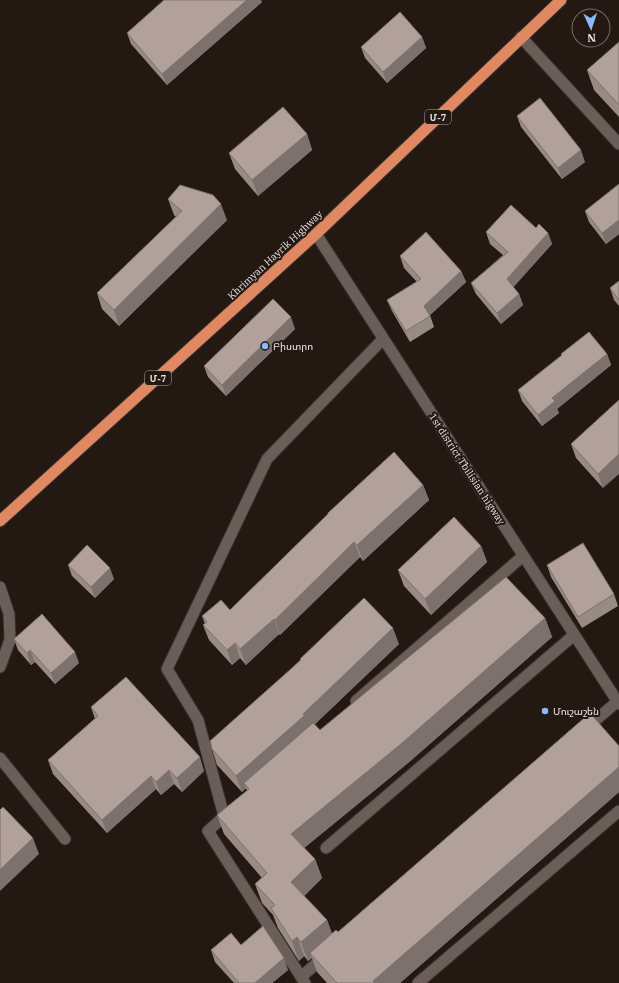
<svg xmlns="http://www.w3.org/2000/svg" width="619" height="983" font-family="'IBM Plex Serif','Noto Sans Armenian',serif">
  <style>
    .lines { fill: none; stroke-linecap: round; stroke-linejoin: round }
    .minor-casing { stroke: #3a312f; stroke-width: 13 }
    .trunk-casing { stroke: #3a312f; stroke-width: 13 }
    .minor { stroke: #6b5d57; stroke-width: 11 }
    .trunk { stroke: #df8862; stroke-width: 11 }
    .wall { fill: #988a84 }
    .shaded-wall { fill: #7c716c }
    .building { fill: #b1a19a; stroke: #7c716c }
    .poi-dot { fill: #8cb9fc; stroke: #241813; stroke-width: 1.5 }
    .labels { text-anchor: middle; dominant-baseline: central; stroke-width: 4; stroke-linejoin: round; paint-order: stroke }
    .shield { fill: #241813; stroke: #b3a9a5; stroke-width: 1 }
    .shield-label { font-size: 9px; font-weight: bold; fill: #f0e7e4 }
    .street-label { font-size: 10px; fill: #f0e7e4; stroke: #241813 }
    .poi-label { font-size: 10px; fill: #f0e7e4; stroke: #241813; text-anchor: start }
  </style>
  <rect width="100%" height="100%" fill="#241813"/>
  <g class="lines">
    <!-- minor casing -->
    <g class="minor-casing">
      <g id="minor">
        <path d="M521,37L619,144"/>
        <path d="M316,234L619,704"/>
        <path d="M0,587L9,614L10,640L0,667"/>
        <path d="M356,701L523,556"/>
        <path d="M585,729L617,702"/>
        <path d="M0,758L65,839"/>
        <path d="M230,811L208,831L305,983"/>
        <path d="M224,816L198,720L167,669L267,459L383,339"/>
        <path d="M326,848L574,635"/>
        <path d="M301,977L325,956"/>
        <path d="M418,983L619,811"/>
      </g>
    </g>
    <!-- trunk casing -->
    <g class="trunk-casing">
      <path id="trunk" d="M0,521L316,234L561,0"/>
    </g>
    <!-- minor -->
    <use href="#minor" class="minor"/>
    <!-- trunk -->
    <use href="#trunk" class="trunk"/>
  </g>
  <!-- wall -->
  <g class="wall">
    <path d="M262,2L167,85L131,44L127,33Z"/>
    <path d="M422,37L426,48L387,83L365,58L361,47Z"/>
    <path d="M619,42V117L594,90L587,70Z"/>
    <path d="M517,116L585,162L562,179L521,127Z"/>
    <path d="M307,134L312,150L258,196L235,169L229,153Z"/>
    <path d="M619,184V234L606,244L589,222L585,211Z"/>
    <path d="M168,199L227,220L119,326L102,309L97,293L176,217L174,215Z"/>
    <path d="M536,228L548,233L552,244L513,287L519,294L523,305L501,324L476,294L471,283L503,255L490,244L486,232Z"/>
    <path d="M400,256L461,271L466,282L430,315L434,327L410,342L392,311L387,300L417,282L404,268Z"/>
    <path d="M619,281V306L614,300L610,288Z"/>
    <path d="M295,329L226,396L208,377L204,366Z"/>
    <path d="M561,354H607L611,365L557,409L559,413L542,426L522,401L518,390L562,356Z"/>
    <path d="M619,400L603,488L576,458L571,444Z"/>
    <path d="M423,485L429,500L363,561L360,557L280,635L279,634L246,665L240,658L232,665L209,640L203,625L205,624L202,616L230,610L328,514V513Z"/>
    <path d="M481,546L487,562L431,615L404,586L398,570Z"/>
    <path d="M68,565L114,579L95,598L72,576Z"/>
    <path d="M547,565L614,594L618,606L582,628L551,577Z"/>
    <path d="M545,618L552,637L408,763L304,848L315,859L322,878L304,896L327,920L332,934L338,932L619,746V792L400,983H327L317,972L312,958L308,961L304,956L299,961L278,928L273,915L262,903L255,884L262,878L224,834L217,815L247,791L246,788L242,792L217,765L212,749L300,660V659L399,644L315,724L320,730Z"/>
    <path d="M14,639L79,663L55,684L35,662L31,665L18,650Z"/>
    <path d="M91,707L204,771L182,792L174,784L161,795L156,789L107,833L53,774L48,760L95,719Z"/>
    <path d="M241,945L288,970L272,983H234L215,962L211,950Z"/>
  </g>
  <!-- shaded-wall -->
  <g class="shaded-wall">
    <path d="M247,0H261L262,2L167,85L162,74Z"/>
    <path d="M422,37L426,48L387,83L383,72Z"/>
    <path d="M307,134L312,150L258,196L252,180Z"/>
    <path d="M581,150L585,162L562,179L558,168Z"/>
    <path d="M221,204L227,220L119,326L114,310Z"/>
    <path d="M619,220V234L606,244L602,233Z"/>
    <path d="M548,233L552,244L511,290L507,279Z"/>
    <path d="M461,271L466,282L428,317L424,306Z"/>
    <path d="M519,294L523,305L501,324L497,313Z"/>
    <path d="M291,317L295,329L226,396L222,385Z"/>
    <path d="M607,354L611,365L557,409L559,413L542,426L538,415L552,398Z"/>
    <path d="M619,454V474L603,488L598,474Z"/>
    <path d="M423,485L429,500L363,561L357,545Z"/>
    <path d="M354,542L360,557L280,635L275,620Z"/>
    <path d="M481,546L487,562L431,615L425,599Z"/>
    <path d="M110,568L114,579L95,598L91,587Z"/>
    <path d="M545,618L552,637L408,763L298,853L291,834Z"/>
    <path d="M274,619L279,634L246,665L240,649Z"/>
    <path d="M393,628L399,644L310,729L244,783L246,788L242,792L236,776L303,714Z"/>
    <path d="M235,643L240,658L232,665L227,650Z"/>
    <path d="M30,650L35,662L31,665L27,653Z"/>
    <path d="M75,652L79,663L55,684L51,673Z"/>
    <path d="M200,757L204,771L182,792L177,778Z"/>
    <path d="M619,767V792L400,983H374L373,981Z"/>
    <path d="M169,770L174,784L161,795L156,782Z"/>
    <path d="M151,776L156,789L107,833L102,820Z"/>
    <path d="M33,838L39,854L0,891V870Z"/>
    <path d="M315,859L322,878L298,902L291,882Z"/>
    <path d="M327,920L334,939L310,953L312,958L308,961L301,942Z"/>
    <path d="M297,937L304,956L299,961L292,941Z"/>
    <path d="M284,958L288,970L272,983H255Z"/>
  </g>
  <!-- building -->
  <g class="building">
    <path d="M164,0H247L162,74L127,33Z"/>
    <path d="M400,12L422,37L383,72L361,47Z"/>
    <path d="M619,42V105L587,70Z"/>
    <path d="M540,98L581,150L558,168L517,116Z"/>
    <path d="M283,107L307,134L252,180L229,153Z"/>
    <path d="M619,184V220L602,233L585,211Z"/>
    <path d="M180,185L213,195L221,204L114,310L97,293L182,211L168,199Z"/>
    <path d="M511,205L536,228L539,224L548,233L507,279L519,294L497,313L471,283L508,252L486,232Z"/>
    <path d="M426,232L461,271L424,306L430,316L406,331L387,300L421,279L400,256Z"/>
    <path d="M619,281V300L610,288Z"/>
    <path d="M273,299L291,317L222,385L204,366Z"/>
    <path d="M589,332L607,354L552,398L555,401L538,415L518,390L562,355L561,354Z"/>
    <path d="M619,400V454L598,474L571,444Z"/>
    <path d="M394,452L423,485L357,545L354,542L275,620L274,619L240,649L235,643L227,650L203,625L207,622L202,616L221,600L230,610L328,514V513Z"/>
    <path d="M454,517L481,546L425,599L398,570Z"/>
    <path d="M583,543L614,594L578,617L547,565Z"/>
    <path d="M87,545L110,568L91,587L68,565Z"/>
    <path d="M506,577L545,618L401,744L291,834L315,859L291,882L327,920L301,942L297,937L292,941L271,908L275,905L255,884L267,873L217,815L249,789L244,783L313,723L320,730Z"/>
    <path d="M364,598L393,628L303,714L305,715L236,776L212,749L210,741L301,660L300,659Z"/>
    <path d="M42,614L75,652L51,673L30,650L27,653L14,639Z"/>
    <path d="M126,677L200,757L177,778L169,770L156,782L151,776L102,820L48,760L98,716L91,707Z"/>
    <path d="M590,713L619,746V767L373,981L375,983H337L310,953L336,930L338,932Z"/>
    <path d="M3,807L33,838L0,870V810Z"/>
    <path d="M263,926L284,958L255,983H239L211,950L231,933L241,945Z"/>
  </g>
  <!-- markers -->
  <g class="poi-dot">
    <circle cx="265" cy="346" r="4"/>
    <circle cx="545" cy="711" r="4"/>
  </g>
  <g class="labels">
    <!-- shield labels -->
    <g class="shield">
      <rect x="425" y="110" width="26" height="14" rx="3"/>
      <rect x="145" y="371" width="26" height="14" rx="3"/>
    </g>
    <g class="shield-label">
      <text x="438" y="117">Մ-7</text>
      <text x="158" y="378">Մ-7</text>
    </g>
    <!-- street labels -->
    <g class="street-label">
      <text transform="translate(275 255) rotate(-43)">Khrimyan Hayrik Highway</text>
      <text transform="translate(467 469) rotate(57)">1st district Tbilisian higway</text>
    </g>
    <!-- poi labels -->
    <g class="poi-label">
      <text x="273" y="346">Բիստրո</text>
      <text x="553" y="711">Մուշաշեն</text>
    </g>
  </g>
  <!-- north arrow -->
  <g transform="translate(591 28) rotate(177)"><circle r="19" fill="#241813" stroke="#766b67"/>
  <path d="M0-3L7 15L0 10L-7 15Z" fill="#8cb9fc"/>
  <text y="-6" font-size="11" font-weight="bold" text-anchor="middle" fill="#f0e7e4">N</text>
  </g>
</svg>
